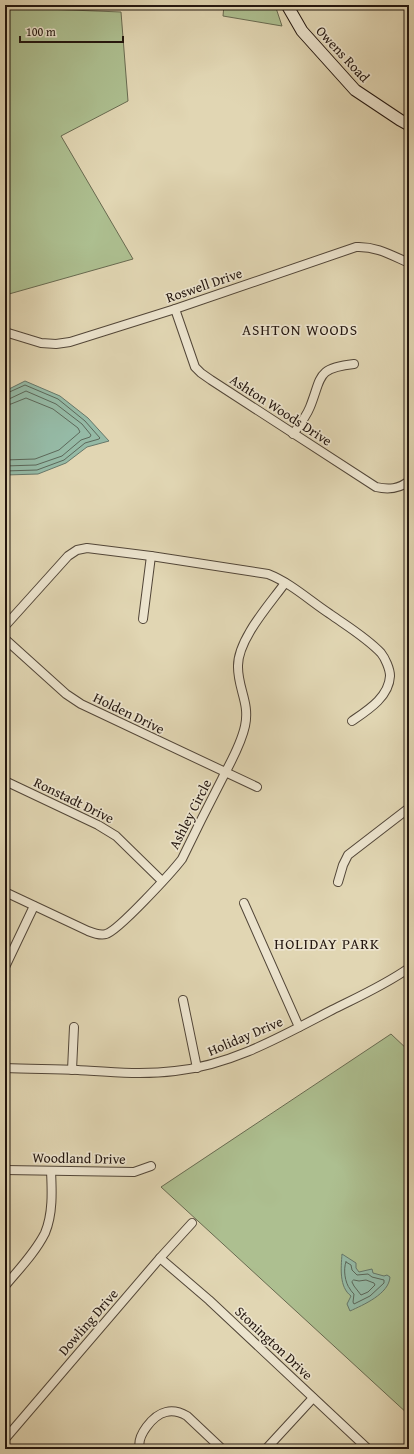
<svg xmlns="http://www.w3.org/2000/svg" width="414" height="1454" font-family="'Gentium Book Plus',serif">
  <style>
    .green { fill: #adbf90; stroke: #686a50 }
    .water { fill: #95baa6; stroke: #67786a }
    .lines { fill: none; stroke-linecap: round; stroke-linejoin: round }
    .shore { stroke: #5c685a; stroke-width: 1 }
    .street-casing { stroke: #524638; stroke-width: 10 }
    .secondary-casing { stroke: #23160f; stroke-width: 13 }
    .street { stroke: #ece4ce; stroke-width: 8 }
    .secondary { stroke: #ece4ce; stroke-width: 11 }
    .labels { text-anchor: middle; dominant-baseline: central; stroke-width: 3.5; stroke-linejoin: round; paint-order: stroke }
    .street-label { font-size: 14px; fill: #23160f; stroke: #ece4ce }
    .neighbourhood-label { font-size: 15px; letter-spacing: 1px; fill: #23160f; stroke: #ece4ce }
  </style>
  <rect width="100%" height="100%" fill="#e1d6b3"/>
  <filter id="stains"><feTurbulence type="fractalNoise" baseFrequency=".005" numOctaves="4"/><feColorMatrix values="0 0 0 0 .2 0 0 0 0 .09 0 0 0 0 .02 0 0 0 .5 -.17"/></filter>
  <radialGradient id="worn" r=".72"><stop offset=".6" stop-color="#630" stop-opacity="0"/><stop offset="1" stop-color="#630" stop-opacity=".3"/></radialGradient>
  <!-- green -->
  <g class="green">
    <path d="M5,5H46L45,9L121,12L128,101L61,136L133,259L9,294L5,284Z"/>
    <path d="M224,5H275L282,26L223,16Z"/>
    <path d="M391,1034L409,1051V1415L161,1187Z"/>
  </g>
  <!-- water -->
  <g class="water">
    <path d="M25,381L60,396L88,418L109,441L87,447L66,463L38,474L6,475L5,391Z"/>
    <path d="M342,1254L356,1263V1268L359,1272L372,1269L373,1273L384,1276L387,1275L390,1277C389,1294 363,1305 350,1311L347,1304L351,1296C339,1287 341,1268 342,1254Z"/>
  </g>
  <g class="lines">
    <!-- shore -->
    <g class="shore">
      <path d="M5,394L25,385L58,399L85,421L100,438L99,439L85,443L64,460L37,470L5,471"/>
      <path d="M5,399H9L26,391L56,404L82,424L91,435L90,437L81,440L62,456L36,465L5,466"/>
      <path d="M5,405L11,404L26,398L53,409L78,428L80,432L59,450L35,459L5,460"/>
      <path d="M346,1262L351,1265L352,1270L357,1275L368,1274L372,1277L384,1280V1283L370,1296L354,1304L353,1302L354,1294C353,1293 351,1291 350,1289C345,1283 343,1269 346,1262Z"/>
      <path d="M354,1280L359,1281L366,1280L374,1283L375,1285L368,1292L361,1295L354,1286L352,1282Z"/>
    </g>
    <!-- street casing -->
    <g class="street-casing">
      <g id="street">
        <path d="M175,309L195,367L201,373L211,380L376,487C389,490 399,489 409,481"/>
        <path d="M5,332L41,343L56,344L70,342L175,309L356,247C376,246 391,255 409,263"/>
        <path d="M293,434C299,426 306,417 310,407C322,377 316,368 354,364"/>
        <path d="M143,619L151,556"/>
        <path d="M5,626L68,556L77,550L87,548L151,556L268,574C291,583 310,601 330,614C347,626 367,638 381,653C385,658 390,669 390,676C389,697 368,710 352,721"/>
        <path d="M5,639L66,694L81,704L257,787"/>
        <path d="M5,781L98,825L116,836L162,881"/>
        <path d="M338,882L343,865L348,855L409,808"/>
        <path d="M5,892L88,931C93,933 100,936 106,934C118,931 172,872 182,859C195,832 208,806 222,779C230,763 241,745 245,726C250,703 238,689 238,667C237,640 270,604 285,583"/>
        <path d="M244,903L299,1027"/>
        <path d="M5,967L34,906"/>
        <path d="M183,1000L197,1068"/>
        <path d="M5,1068C29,1069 54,1069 78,1070C110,1072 142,1075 175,1071C232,1065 282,1036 332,1010C358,997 385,985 409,968"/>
        <path d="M72,1070L74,1027"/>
        <path d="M5,1170L134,1172L151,1166"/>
        <path d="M160,1258L209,1300L368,1449"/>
        <path d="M5,1286C19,1269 35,1253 45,1233C53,1214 52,1191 51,1171"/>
        <path d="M5,1439L160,1258L192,1223"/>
        <path d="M140,1449C136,1436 153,1415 166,1412C174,1410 180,1412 187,1416L222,1449"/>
        <path d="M266,1449L313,1398"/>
      </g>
    </g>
    <!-- secondary casing -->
    <g class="secondary-casing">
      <path id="secondary" d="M287,5L302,31L355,90L400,120L409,125"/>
    </g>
    <!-- street -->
    <use href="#street" class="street"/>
    <!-- secondary -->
    <use href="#secondary" class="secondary"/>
  </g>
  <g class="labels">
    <!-- street labels -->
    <g class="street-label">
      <text transform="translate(343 54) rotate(47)">Owens Road</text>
      <text transform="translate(204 285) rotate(-19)">Roswell Drive</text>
      <text transform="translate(281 410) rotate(33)">Ashton Woods Drive</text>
      <text transform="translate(129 713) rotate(26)">Holden Drive</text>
      <text transform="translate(74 800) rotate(26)">Ronstadt Drive</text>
      <text transform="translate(190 814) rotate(-63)">Ashley Circle</text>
      <text transform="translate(245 1036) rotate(-23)">Holiday Drive</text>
      <text transform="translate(79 1158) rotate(1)">Woodland Drive</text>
      <text transform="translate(88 1322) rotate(-49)">Dowling Drive</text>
      <text transform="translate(274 1343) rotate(43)">Stonington Drive</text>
    </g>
    <!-- neighbourhood labels -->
    <g class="neighbourhood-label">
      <text x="300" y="329">ASHTON WOODS</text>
      <text x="327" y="943">HOLIDAY PARK</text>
    </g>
  </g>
  <!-- margin -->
  <rect width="414" height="1454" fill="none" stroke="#e1d6b3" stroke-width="20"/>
  <rect x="6" y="6" width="402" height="1442" fill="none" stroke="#23160f" stroke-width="2"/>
  <rect x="10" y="10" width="394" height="1434" fill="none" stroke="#23160f"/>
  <!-- scale -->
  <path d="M20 36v6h103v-6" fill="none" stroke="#23160f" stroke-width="2"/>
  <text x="26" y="36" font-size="12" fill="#23160f" stroke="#ece4ce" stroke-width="3" paint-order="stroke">100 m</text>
  <rect width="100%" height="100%" filter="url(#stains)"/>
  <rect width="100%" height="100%" fill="url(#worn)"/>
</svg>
